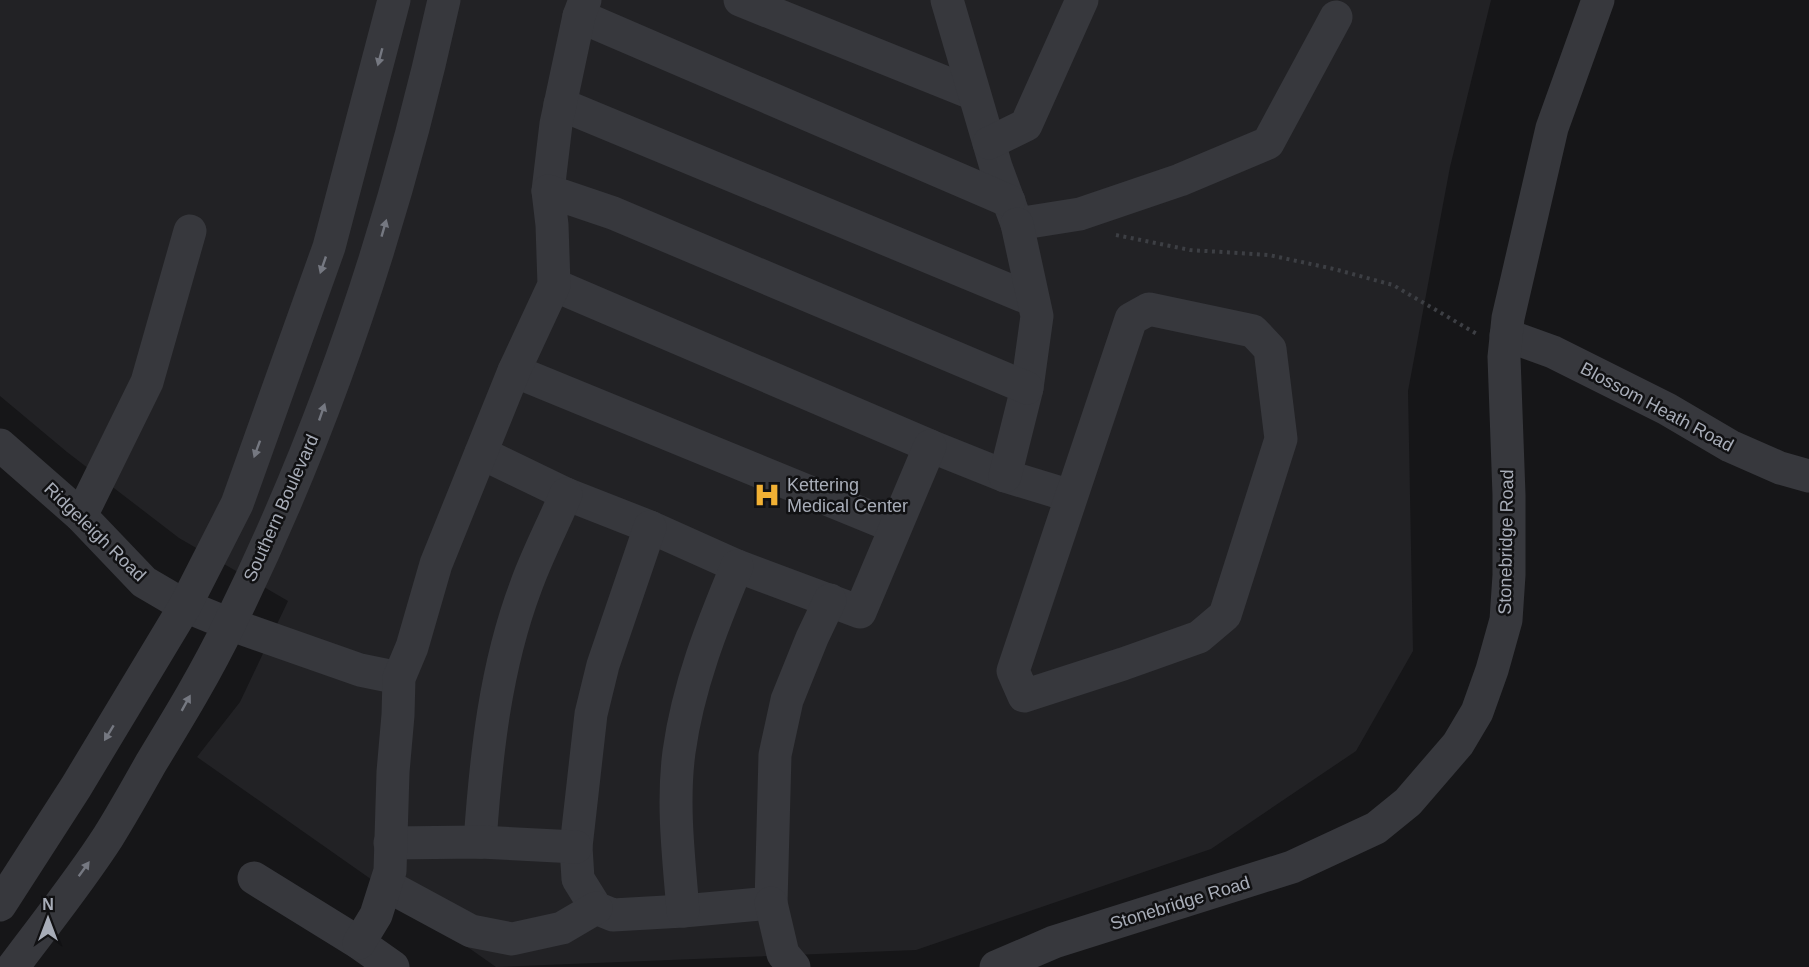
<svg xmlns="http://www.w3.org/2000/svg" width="1809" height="967" font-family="Arial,sans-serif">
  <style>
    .built { fill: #222225 }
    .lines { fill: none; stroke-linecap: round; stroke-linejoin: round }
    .path { stroke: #3d3f44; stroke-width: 4; stroke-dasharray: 3 4.5; stroke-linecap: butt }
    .minor { stroke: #37383d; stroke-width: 33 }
    .oneway { fill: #757881 }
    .labels { text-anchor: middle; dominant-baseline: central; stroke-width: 5; stroke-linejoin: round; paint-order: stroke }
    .street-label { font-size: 18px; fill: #a8adb8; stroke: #111113 }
    .poi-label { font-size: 18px; fill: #a8adb8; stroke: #111113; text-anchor: start }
  </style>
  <rect width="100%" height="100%" fill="#161618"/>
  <!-- built -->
  <path class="built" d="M0,0H1491L1450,167L1408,391L1413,651L1356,751L1211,849L916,950L496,967L197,757L240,702L288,601L179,538L67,452L0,396Z"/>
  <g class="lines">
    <!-- path -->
    <path class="path" d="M1116,235L1190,250L1269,255L1334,269L1393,285L1477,334"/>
    <!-- minor -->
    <g class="minor">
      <path d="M740,0L974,94"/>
      <path d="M947,0L996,167L1017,224L1080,214L1180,180L1268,143L1336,17"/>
      <path d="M579,16L1009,201"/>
      <path d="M560,104L1033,300"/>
      <path d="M989,143L1026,125L1082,0"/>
      <path d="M548,191L556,124L579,16L585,0"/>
      <path d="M554,285L930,446L1005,476L1071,496"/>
      <path d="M1149,309L1253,331L1270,349L1281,439L1225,615L1199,637L1123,664L1024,696L1013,671L1131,319Z"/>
      <path d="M1506,335L1553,352L1667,409L1730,446L1780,468L1809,476"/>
      <path d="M514,371L895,527"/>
      <path d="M0,445L81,516L144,582L185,606L229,624L360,670L399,678"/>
      <path d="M481,453L566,494L650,527L737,566L860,612L930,446"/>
      <path d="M1005,476L1027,388L1037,316L1017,224"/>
      <path d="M81,516L147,382L190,231"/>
      <path d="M650,527L603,665L591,714L576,847L578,879L596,908L613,915L683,911L771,903L775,755L787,700L812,638L830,600"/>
      <path d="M480,842C486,756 495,668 526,586C537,555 553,525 566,494"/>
      <path d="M390,843L480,842L576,847"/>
      <path d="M254,878L359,943L393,967"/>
      <path d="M386,885L471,931L512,939L562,928L596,908"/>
      <path d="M771,903L783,954L794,967"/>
      <path d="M0,905L76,787L185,606L237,504L329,247L394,0"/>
      <path d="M683,911C679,859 672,805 679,752C688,686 712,626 737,566"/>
      <path d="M359,943L376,915L390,871L393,772L398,715L399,678L412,647L436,564L514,371L554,285L552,225L548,191L613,213L1027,388"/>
      <path d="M13,967C45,924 79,882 108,837C123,813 137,788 151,763C179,717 207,671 230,623C327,426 397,214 444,0"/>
      <path d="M996,967L1054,942L1292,867L1376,828L1408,802L1458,744L1477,712L1492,670L1506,620L1509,575V495L1504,357L1508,318L1552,128L1598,0"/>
    </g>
  </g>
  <!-- one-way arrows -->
  <defs><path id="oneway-solid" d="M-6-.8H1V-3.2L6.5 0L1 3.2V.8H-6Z" transform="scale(1.5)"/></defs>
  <g class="oneway">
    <use href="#oneway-solid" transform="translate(380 57) rotate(105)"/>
    <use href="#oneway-solid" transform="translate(384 228) rotate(-74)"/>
    <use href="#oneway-solid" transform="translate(323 265) rotate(109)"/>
    <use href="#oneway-solid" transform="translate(322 412) rotate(-71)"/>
    <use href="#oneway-solid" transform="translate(257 449) rotate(110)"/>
    <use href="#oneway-solid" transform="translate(186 703) rotate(-61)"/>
    <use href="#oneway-solid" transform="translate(109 733) rotate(121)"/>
    <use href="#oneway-solid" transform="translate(84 869) rotate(-54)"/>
  </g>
  <!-- icons -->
  <defs>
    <g id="hospital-bare" transform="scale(2.07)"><path d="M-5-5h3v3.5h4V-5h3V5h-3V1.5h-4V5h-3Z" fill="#f2b134" stroke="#111113" stroke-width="2.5" paint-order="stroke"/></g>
  </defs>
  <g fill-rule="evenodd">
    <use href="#hospital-bare" x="767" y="495"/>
  </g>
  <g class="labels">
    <!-- street labels -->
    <g class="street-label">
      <text transform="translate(1657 407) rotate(28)">Blossom Heath Road</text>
      <text transform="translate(281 508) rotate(-66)">Southern Boulevard</text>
      <text transform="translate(95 532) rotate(44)">Ridgeleigh Road</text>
      <text transform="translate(1506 542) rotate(-89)">Stonebridge Road</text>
      <text transform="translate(1180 903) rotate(-17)">Stonebridge Road</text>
    </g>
    <!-- poi labels -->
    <g class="poi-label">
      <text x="787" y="485">Kettering<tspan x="787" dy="21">Medical Center</tspan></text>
    </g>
  </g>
  <!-- north arrow -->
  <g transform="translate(48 919)" stroke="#111113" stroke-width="4.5" paint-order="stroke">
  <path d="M0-4.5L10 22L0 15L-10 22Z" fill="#a8adb8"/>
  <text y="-9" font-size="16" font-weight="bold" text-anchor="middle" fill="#a8adb8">N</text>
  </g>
</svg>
